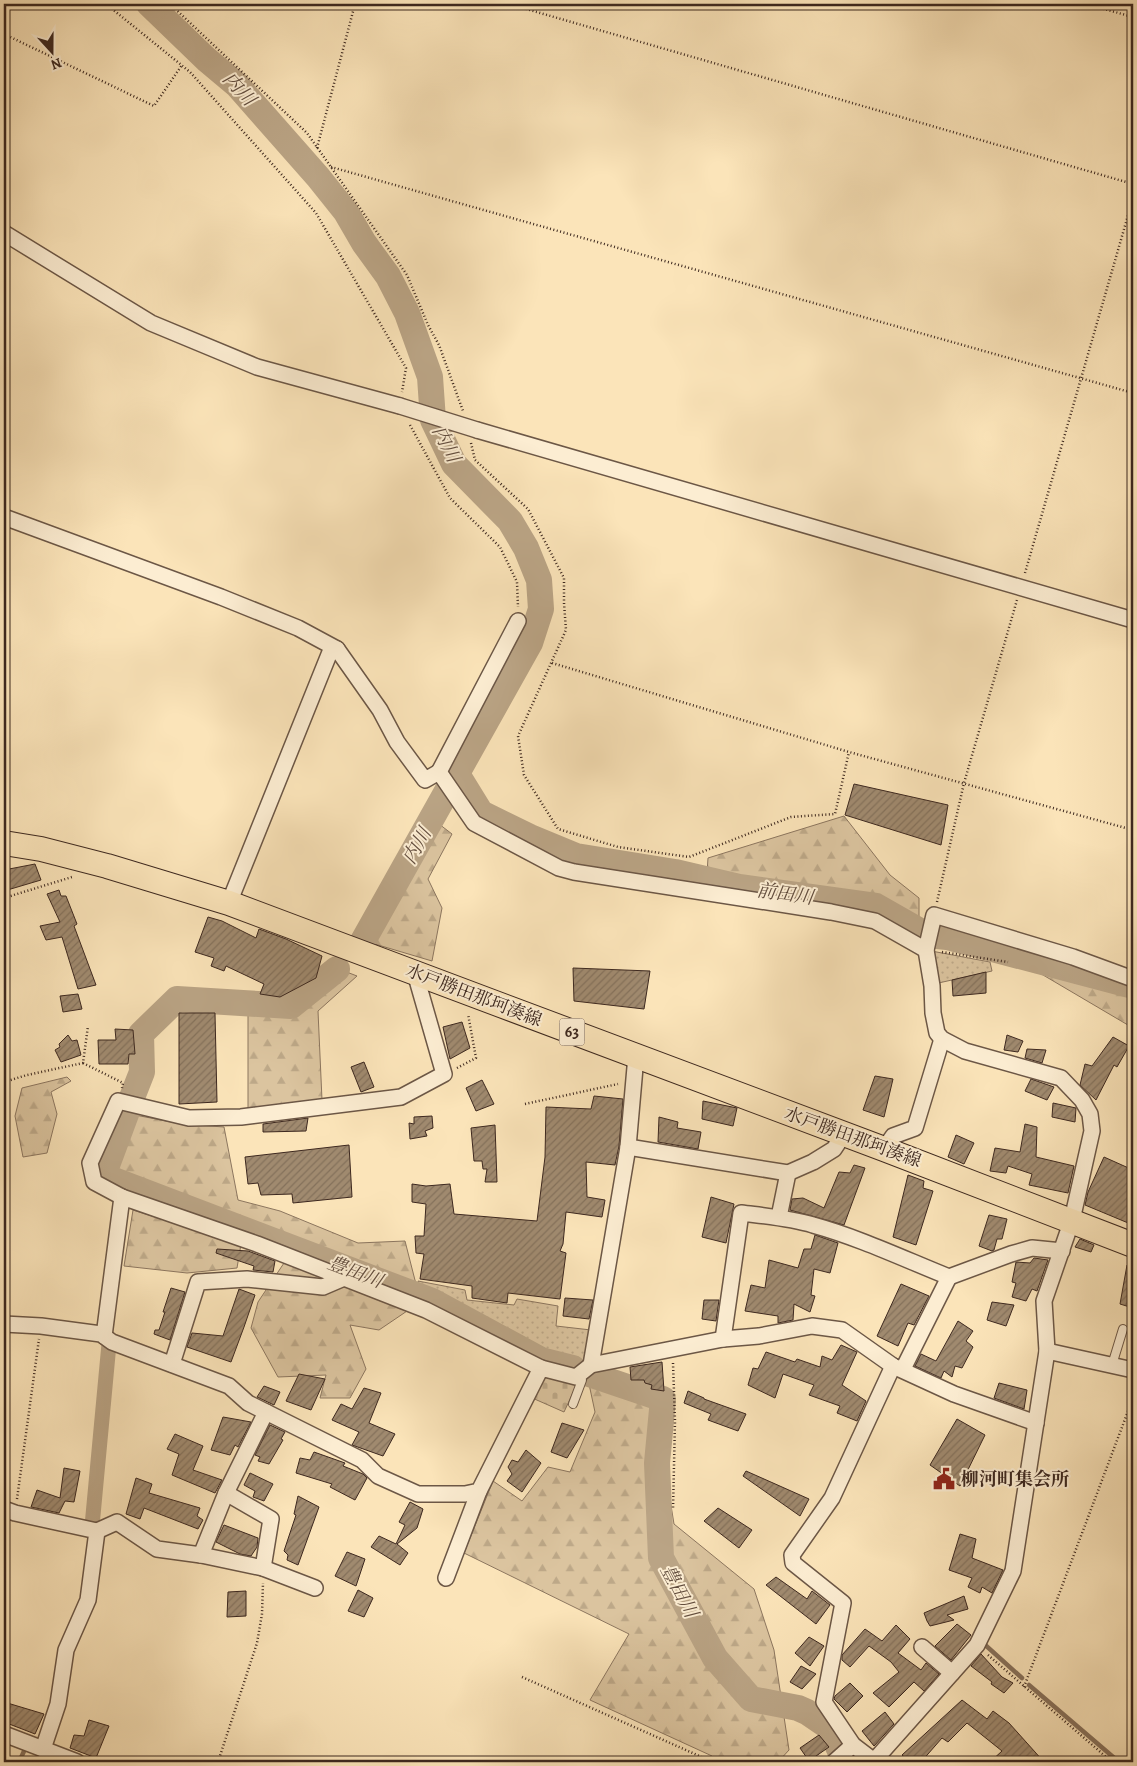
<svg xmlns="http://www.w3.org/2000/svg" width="1137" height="1766" font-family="Alegreya,'Noto Serif JP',serif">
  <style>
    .grass { fill: url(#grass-dots); stroke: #8c765f }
    .forest { fill: url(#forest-firs); stroke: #8c765f }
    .cemetery { fill: url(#cemetery-stones); stroke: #8c765f }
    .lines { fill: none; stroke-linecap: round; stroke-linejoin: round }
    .stream { stroke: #88725c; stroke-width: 4.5 }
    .canal { stroke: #baa485; stroke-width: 15 }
    .river { stroke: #baa485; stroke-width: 26 }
    .building { fill: url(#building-hatch); stroke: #3d281f }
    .service-casing { stroke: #6c5746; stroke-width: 10 }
    .minor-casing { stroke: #6c5746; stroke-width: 18 }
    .primary-casing { stroke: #3d281f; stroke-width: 26 }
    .path { stroke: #3d281f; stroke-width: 2.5; stroke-dasharray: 1 2.5; stroke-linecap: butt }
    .service { stroke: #fcedd2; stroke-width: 8 }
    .minor { stroke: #fcedd2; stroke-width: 15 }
    .primary { stroke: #fbe4b9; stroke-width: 24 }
    .minor-bridge-casing { stroke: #6c5746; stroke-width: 18; stroke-linecap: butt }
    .minor-bridge { stroke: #fcedd2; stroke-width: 15 }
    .labels { text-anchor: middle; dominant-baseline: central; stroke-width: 4; stroke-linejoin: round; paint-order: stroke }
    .shield { fill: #fcedd2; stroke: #766355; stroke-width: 1 }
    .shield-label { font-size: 16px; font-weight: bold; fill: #3d281f }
    .street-label { font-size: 18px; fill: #3d281f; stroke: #fcedd2 }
    .poi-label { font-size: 18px; font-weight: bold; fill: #3d281f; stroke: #fcedd2; text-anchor: start }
    .water-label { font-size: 19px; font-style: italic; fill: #624d3e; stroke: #fcedd2 }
  </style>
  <defs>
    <pattern id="grass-dots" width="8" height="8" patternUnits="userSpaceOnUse" patternTransform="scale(1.25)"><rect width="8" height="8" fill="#dbc49f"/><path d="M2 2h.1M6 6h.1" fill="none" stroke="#bda888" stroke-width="1.8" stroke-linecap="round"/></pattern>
    <pattern id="forest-firs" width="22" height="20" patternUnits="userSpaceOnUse" patternTransform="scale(1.25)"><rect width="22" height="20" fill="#dbc49f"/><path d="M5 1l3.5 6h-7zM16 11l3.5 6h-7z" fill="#bda888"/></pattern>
    <pattern id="cemetery-stones" width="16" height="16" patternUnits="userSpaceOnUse" patternTransform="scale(1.25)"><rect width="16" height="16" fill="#dbc49f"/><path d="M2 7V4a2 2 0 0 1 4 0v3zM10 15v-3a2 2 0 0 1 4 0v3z" fill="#bda888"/></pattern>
    <pattern id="building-hatch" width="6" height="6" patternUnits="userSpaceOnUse" patternTransform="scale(1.25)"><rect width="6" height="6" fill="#a08a6f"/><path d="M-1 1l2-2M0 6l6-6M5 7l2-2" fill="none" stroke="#84715b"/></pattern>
  </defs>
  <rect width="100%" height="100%" fill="#fbe4b9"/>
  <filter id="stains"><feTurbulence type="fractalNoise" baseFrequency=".004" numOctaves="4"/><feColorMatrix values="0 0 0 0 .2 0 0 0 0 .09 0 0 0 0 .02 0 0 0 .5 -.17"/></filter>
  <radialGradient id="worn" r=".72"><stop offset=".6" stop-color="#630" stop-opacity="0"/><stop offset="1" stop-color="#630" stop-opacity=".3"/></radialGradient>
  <!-- grass -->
  <g class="grass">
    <path d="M926,950L990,962L992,971L934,984Z"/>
    <path d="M418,1281L465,1290L467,1300L514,1305L517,1299L558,1306L556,1326L591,1330L582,1367L543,1357L421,1290Z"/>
  </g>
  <!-- forest -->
  <g class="forest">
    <path d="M844,816L890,875L919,898V928L878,901L707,873L708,858Z"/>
    <path d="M439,824L452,834L428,879L442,908L432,961L368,942Z"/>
    <path d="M1021,962L1133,988V1028Z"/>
    <path d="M344,971L357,976L318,1011L322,1100L248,1110V1012L294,1010Z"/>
    <path d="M67,1077L71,1081L51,1092L57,1114L47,1153L23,1157L15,1116L22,1088Z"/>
    <path d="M135,1115L182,1124L224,1127L238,1200L280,1211L358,1243L405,1241L417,1288L355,1267L113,1172Z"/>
    <path d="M133,1210L241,1244L237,1268L187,1273L124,1266Z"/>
    <path d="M286,1260L410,1309L379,1330L350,1325L366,1369L350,1398H320L326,1375L278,1377L251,1328L258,1302Z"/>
    <path d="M589,1384L655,1406L674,1524L754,1589L774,1650L789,1750L778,1762H710L712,1756L590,1700L629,1634L464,1553L493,1481L522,1501L548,1467L570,1472L595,1412Z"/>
  </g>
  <!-- cemetery -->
  <path class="cemetery" d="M544,1373L578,1382L564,1412L530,1397Z"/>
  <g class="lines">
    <!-- stream -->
    <g class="stream">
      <path d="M984,1641L983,1643L1022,1678"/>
      <path d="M1029,1685L1119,1762"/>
      <path d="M19,1762L25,1749"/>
      <path d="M1129,1762L1133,1751"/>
    </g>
    <!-- canal -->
    <g class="canal">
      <path d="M127,1196L128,1186"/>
      <path d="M92,1526L109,1344"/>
    </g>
    <!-- river -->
    <g class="river">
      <path d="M149,4L206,59L237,85L318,177L346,212L364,243L388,276L407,313L430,377L433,420L454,464L510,521L526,548L539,580L541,609L530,643L363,941"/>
      <path d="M457,774L481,813L530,837L576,856L675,872L739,887L876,906L927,935L947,937L1133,986"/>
      <path d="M131,1100L142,1072L141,1034L177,999L291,1006L337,969"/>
      <path d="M129,1106L103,1176L432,1301L541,1360L573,1368"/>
      <path d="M589,1374L663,1399L657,1463L661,1558L715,1658L751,1699L798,1708L807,1712L829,1727L841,1753"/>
    </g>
  </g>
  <!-- building -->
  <g class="building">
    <path d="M854,784L948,805L941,845L845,815Z"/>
    <path d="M35,864L41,880L4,891V870Z"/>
    <path d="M59,890L61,896H66L77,924L74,926L96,985L78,989L62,937L46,940L40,926L60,922L47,894Z"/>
    <path d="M208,917L222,921L256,938L259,929L286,939L322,956L316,978L280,997L260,994L264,984L226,966L224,971L211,966L214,958L195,952Z"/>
    <path d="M573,968L650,971L644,1009L574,1001Z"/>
    <path d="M986,972V993L953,996L952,980Z"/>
    <path d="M78,994L82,1009L63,1012L60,996Z"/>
    <path d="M179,1013H215L217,1102L179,1104Z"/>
    <path d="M462,1022L470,1048L450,1059L443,1027Z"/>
    <path d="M115,1029L133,1030L135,1054H129L128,1064H99L98,1040H116Z"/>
    <path d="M68,1035L72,1041L77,1040L81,1055L61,1062L55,1050L60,1047L59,1044Z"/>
    <path d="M1007,1035L1023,1041L1018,1052L1004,1050Z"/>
    <path d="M1113,1037L1129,1046L1117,1067L1114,1065L1096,1100L1080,1085L1085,1064L1092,1066Z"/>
    <path d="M1027,1049L1046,1050L1042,1063L1025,1058Z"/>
    <path d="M364,1062L374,1087L361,1092L351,1067Z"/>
    <path d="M875,1076L893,1079L884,1117L863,1110Z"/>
    <path d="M1031,1079L1054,1087L1047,1100L1025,1091Z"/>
    <path d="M482,1080L494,1104L476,1111L466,1088Z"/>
    <path d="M594,1096L623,1099L619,1146L615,1165L586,1162L587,1197L605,1200L602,1217L566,1212L563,1244L560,1251L566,1253L560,1299L508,1293L507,1303L472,1298V1286L420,1279L424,1254L416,1253L415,1236H424L426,1204L412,1202V1184L426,1186L450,1184L454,1214L537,1221L545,1157L546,1107L591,1109Z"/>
    <path d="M703,1101L737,1108L733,1126L702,1119Z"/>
    <path d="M1053,1103L1076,1108L1075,1122L1052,1117Z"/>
    <path d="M432,1116L433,1128L425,1131L427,1136L410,1139L409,1123L414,1124V1117Z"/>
    <path d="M659,1117L678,1122L677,1128L701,1132L698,1149L658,1142Z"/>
    <path d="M308,1118L306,1131L263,1132V1124Z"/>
    <path d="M1025,1124L1037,1127L1036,1157L1074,1166L1068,1193L1029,1185L1032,1174L1008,1166L1006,1173L990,1171L995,1148L1020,1152Z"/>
    <path d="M495,1125L497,1182H485L487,1169H483L482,1161H474L471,1128Z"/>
    <path d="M956,1135L974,1143L964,1164L948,1157Z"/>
    <path d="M349,1145L352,1197L293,1203L292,1194L261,1195L258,1183L248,1184L245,1157Z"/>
    <path d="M1104,1157L1133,1170V1225L1085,1205L1088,1192Z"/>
    <path d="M854,1165L865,1168L844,1225L790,1210L792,1199L803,1198L824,1208L839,1172L850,1173Z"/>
    <path d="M908,1175L924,1181L923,1188L933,1191L916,1245L893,1237Z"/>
    <path d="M711,1197L734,1204L726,1243L702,1237Z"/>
    <path d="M989,1215L1007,1219L1002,1239H997L994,1250L992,1251L979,1246Z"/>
    <path d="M815,1235L838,1243L830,1273L814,1269L811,1295L815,1296L810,1312L794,1304L793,1320L778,1323V1316L745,1311L751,1285L765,1288L769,1260L798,1268L804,1249H811Z"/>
    <path d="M1080,1239L1094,1245L1091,1252L1075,1247Z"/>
    <path d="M217,1249L248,1251L275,1261L273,1272L253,1270L254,1266L216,1253Z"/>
    <path d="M1034,1258L1048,1260L1037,1291L1032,1289L1026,1301L1012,1297L1016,1283L1012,1282L1016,1262L1030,1263Z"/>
    <path d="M1127,1265L1133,1266V1308L1120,1304Z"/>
    <path d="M901,1284L929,1296L914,1325L908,1323L898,1346L877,1336Z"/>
    <path d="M171,1288L185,1292L170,1340L154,1334L155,1330H159L165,1312H163Z"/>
    <path d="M239,1289L255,1295L244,1327L231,1362L187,1347L192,1333L223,1336Z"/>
    <path d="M565,1298L593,1300L589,1319L563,1316Z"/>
    <path d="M704,1300H719L716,1321L702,1319Z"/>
    <path d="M992,1302L1014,1305L1006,1326L987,1320Z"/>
    <path d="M958,1321L973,1331L966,1341L973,1347L962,1368L955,1366L952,1377L944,1371L941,1378L915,1366L921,1354L936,1361Z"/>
    <path d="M841,1345L857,1352L842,1385L866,1401L857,1421L837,1413L840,1406L809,1395L814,1385L783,1374L775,1398L748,1385L753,1368L758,1369L766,1352L795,1362L797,1359L820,1367L822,1356L832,1360Z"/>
    <path d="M662,1362L664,1391L651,1389L652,1385L645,1383L644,1380H631L630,1367Z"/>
    <path d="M299,1374L325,1379L311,1410L286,1401Z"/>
    <path d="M999,1383L1027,1390L1024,1409L994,1398Z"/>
    <path d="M264,1386L280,1392L274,1405L257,1397Z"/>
    <path d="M364,1388L381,1393L369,1423L395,1434L383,1456L352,1445L359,1432L332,1420L341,1404L352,1409Z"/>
    <path d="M688,1391L704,1398V1399L746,1414L738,1431L708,1420L711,1414L684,1403Z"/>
    <path d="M223,1417L251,1422L238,1447L235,1445L230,1455L211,1450Z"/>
    <path d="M957,1419L985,1435L960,1486L930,1465Z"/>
    <path d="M562,1423L584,1430L567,1458L551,1452Z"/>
    <path d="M270,1425L285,1432L281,1439L283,1440L269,1464L258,1461L260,1457L255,1455Z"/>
    <path d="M175,1434L203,1446L193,1470L222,1480L215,1493L172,1475L179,1454L167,1449Z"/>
    <path d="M526,1450L541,1463L522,1492L507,1481L512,1474L508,1467L512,1460L518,1462Z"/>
    <path d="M314,1452L345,1463L343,1466L363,1474L367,1478L355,1500L330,1487L332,1484L296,1473L300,1458L310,1460Z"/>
    <path d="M64,1468L80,1471L74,1502L65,1501L59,1513L31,1507L37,1490L60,1498Z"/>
    <path d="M746,1471L809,1499L800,1516L743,1476Z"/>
    <path d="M250,1473L273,1484L264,1501L253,1497L255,1491L244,1485Z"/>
    <path d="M136,1478L152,1484L149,1493L200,1508L197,1516L203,1520L198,1529L144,1508L140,1519L126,1514Z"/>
    <path d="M298,1496L319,1507L298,1565L287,1560L288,1555L284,1551L296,1515L294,1514Z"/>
    <path d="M410,1502L423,1509L417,1528L397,1544L408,1553L400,1565L371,1547L379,1536L396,1544L405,1525L399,1522Z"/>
    <path d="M718,1508L752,1530L739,1548L704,1521Z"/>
    <path d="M224,1525L258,1538L257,1547L251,1556L240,1554L216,1542Z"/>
    <path d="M960,1534L976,1539L972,1558L1003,1570L992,1593L982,1587L980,1593L968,1587L972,1578L949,1570Z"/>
    <path d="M347,1552L365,1559L356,1586L335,1576Z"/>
    <path d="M776,1577L807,1599L812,1591L830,1605L816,1624L766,1585Z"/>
    <path d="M358,1590L373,1598L364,1617L348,1611Z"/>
    <path d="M246,1591V1616L227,1617L228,1592Z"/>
    <path d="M964,1596L968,1609L947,1615L954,1620L930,1626L927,1621L924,1613Z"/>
    <path d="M957,1624L971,1635L951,1660L935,1646Z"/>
    <path d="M896,1625L910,1639L898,1653L921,1670L926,1663L939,1674L924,1691L914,1682L889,1707L873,1693L899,1672L891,1662L869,1646L850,1667L842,1660V1655L865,1629L882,1641Z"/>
    <path d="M809,1637L824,1646L810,1666L795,1653Z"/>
    <path d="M981,1654L1002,1677L1013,1683L1004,1693L991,1684L992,1682L971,1666Z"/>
    <path d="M801,1666L816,1674L802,1689L790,1682Z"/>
    <path d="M850,1683L863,1696L847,1712L834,1699L835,1696Z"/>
    <path d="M962,1700L987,1719L993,1711L1009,1723L1044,1762H990L1002,1751L967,1723L948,1742L942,1738L921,1762H910L902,1755Z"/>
    <path d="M4,1702L44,1714L35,1734L4,1722Z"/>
    <path d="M885,1712L894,1724L874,1746L862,1731Z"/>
    <path d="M89,1720L109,1726L96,1758L70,1748L74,1735L84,1736Z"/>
    <path d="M819,1735L829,1747L809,1761L800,1748Z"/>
  </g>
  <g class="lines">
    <!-- service casing -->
    <g class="service-casing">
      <g id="service">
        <path d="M1112,1365L1123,1329"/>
        <path d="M573,1404L582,1380L579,1375"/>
      </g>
    </g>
    <!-- minor casing -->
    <g class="minor-casing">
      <g id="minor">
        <path d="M4,233L151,323L257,367L400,406"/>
        <path d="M477,430L1133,620"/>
        <path d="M4,517L221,597L298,628L337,649L380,710L397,742L425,780L439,772L474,823L559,868L574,872L831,912L875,921L926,950"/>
        <path d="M439,772L518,621"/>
        <path d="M229,903L330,652L337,649"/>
        <path d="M628,1147L788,1173L813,1162L834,1149L844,1134"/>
        <path d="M884,1149L893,1136L915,1128L942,1039"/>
        <path d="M122,1197L94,1182L90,1163L118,1101L189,1118L241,1117L401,1097L444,1074L415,973"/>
        <path d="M779,1217L788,1173"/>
        <path d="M4,1324L41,1326L101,1334L112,1342L229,1386L248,1403L362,1460L378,1476L418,1494H465L479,1491L541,1368L576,1377L591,1365L723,1339L759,1336L812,1326L842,1330L893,1366L954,1394L1036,1423"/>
        <path d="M104,1336L122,1197L257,1244L426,1310L541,1368"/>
        <path d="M723,1339L741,1213C765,1216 790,1218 813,1225C860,1238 904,1259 949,1277L1011,1254L1032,1248L1062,1251"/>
        <path d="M1047,1351L1133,1370"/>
        <path d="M172,1364L198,1282L247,1279L323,1287L344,1278"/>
        <path d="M591,1365L628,1147L636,1056"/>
        <path d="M903,1369L949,1277"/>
        <path d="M4,1509L15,1513L97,1531L88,1600L66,1650L58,1704L43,1749"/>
        <path d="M97,1531L117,1522L157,1549L201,1555L263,1568L271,1519L226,1493"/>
        <path d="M201,1555L226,1493L266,1412"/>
        <path d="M263,1568L315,1588"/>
        <path d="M446,1578L479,1491"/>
        <path d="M922,1647L952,1673"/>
        <path d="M4,1734L77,1762"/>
        <path d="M874,1761L853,1745L824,1702L843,1603L793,1563L792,1555L832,1498L893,1366"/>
        <path d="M834,1762L853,1745"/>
        <path d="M873,1762L977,1645L1013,1571L1047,1351L1044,1301L1072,1220L1092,1131L1090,1114L1082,1100L1061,1078L965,1051L942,1039L937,1033L933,1013L932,986L926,950L934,915L1073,957L1133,979"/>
      </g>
    </g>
    <!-- primary casing -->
    <g class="primary-casing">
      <path id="primary" d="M4,843L41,849L107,866L229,903L884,1149L1133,1245"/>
    </g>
    <!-- path -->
    <g class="path">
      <path d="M106,4L190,72L316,213L406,368L402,392"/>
      <path d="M170,4L307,133L407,275L428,325L439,345L463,411"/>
      <path d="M509,4L1133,184"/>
      <path d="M1086,4L1133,17"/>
      <path d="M4,34L154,106L182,65"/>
      <path d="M317,148L355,4"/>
      <path d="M331,167L1133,393"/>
      <path d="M410,425L450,498L500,547L517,582L518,607"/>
      <path d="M471,443L475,460L528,509L564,578V603L566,630L518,736L524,775L558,829L618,847L689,857L791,817L835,814L849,752"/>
      <path d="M1025,573L1133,198"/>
      <path d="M552,663L849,752L1133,830"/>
      <path d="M4,898L72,877"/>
      <path d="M937,902L964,783L1017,600"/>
      <path d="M942,952L1008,962"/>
      <path d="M83,1063L123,1083L122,1088"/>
      <path d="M457,1068L476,1058L468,1014"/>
      <path d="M4,1082L27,1075L83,1063L88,1026"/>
      <path d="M525,1104L618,1084"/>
      <path d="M673,1363L675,1421L673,1510"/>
      <path d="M17,1499L39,1339"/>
      <path d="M988,1655L1112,1762"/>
      <path d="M522,1677L706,1759"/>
      <path d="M1024,1687L1133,1398"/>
      <path d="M218,1762L257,1643L262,1614L263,1583"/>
      <path d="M705,1762L706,1759L712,1762"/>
    </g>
    <!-- service -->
    <use href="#service" class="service"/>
    <!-- minor -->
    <use href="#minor" class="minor"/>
    <!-- primary -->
    <use href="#primary" class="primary"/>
    <!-- minor-bridge casing -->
    <g class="minor-bridge-casing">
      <path id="minor-bridge" d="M400,406L477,430"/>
    </g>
    <!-- minor-bridge -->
    <use href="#minor-bridge" class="minor-bridge"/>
  </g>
  <!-- icons -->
  <defs>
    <g id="civic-bare" transform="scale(1.725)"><path d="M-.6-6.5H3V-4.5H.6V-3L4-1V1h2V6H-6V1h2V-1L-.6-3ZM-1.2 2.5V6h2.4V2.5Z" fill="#8f2418" stroke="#fcedd2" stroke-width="2.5" paint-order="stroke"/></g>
  </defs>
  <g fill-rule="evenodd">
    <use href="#civic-bare" x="944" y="1479"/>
  </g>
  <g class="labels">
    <!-- shield labels -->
    <rect class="shield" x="559.5" y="1018.5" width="25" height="27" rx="4"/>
    <g class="shield-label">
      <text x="572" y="1032">63</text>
    </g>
    <!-- street labels -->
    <g class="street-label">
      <text transform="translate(474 995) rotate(21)">水戸勝田那珂湊線</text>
      <text transform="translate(853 1137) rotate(20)">水戸勝田那珂湊線</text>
    </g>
    <!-- poi labels -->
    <g class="poi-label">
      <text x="961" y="1479">柳河町集会所</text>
    </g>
    <!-- water labels -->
    <g class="water-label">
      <text transform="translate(239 89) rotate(47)">内川</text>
      <text transform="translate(446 444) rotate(63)">内川</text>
      <text transform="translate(417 846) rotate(-61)">内川</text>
      <text transform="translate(785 894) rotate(8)">前田川</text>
      <text transform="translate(355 1272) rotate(21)">豊田川</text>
      <text transform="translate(679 1591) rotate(62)">豊田川</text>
    </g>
  </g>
  <!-- margin -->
  <rect width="1137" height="1766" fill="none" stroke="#fbe4b9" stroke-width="20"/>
  <rect x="5" y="5" width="1127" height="1756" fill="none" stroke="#3d281f" stroke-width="2.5"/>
  <rect x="10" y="10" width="1117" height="1746" fill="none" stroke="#3d281f"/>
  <!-- north arrow -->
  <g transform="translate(52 52) rotate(159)" stroke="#fcedd2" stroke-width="4" paint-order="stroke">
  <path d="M0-4L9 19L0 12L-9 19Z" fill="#3d281f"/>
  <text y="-8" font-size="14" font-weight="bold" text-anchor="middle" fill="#3d281f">N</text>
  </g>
  <rect width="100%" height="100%" filter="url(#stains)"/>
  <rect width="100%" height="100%" fill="url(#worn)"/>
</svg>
